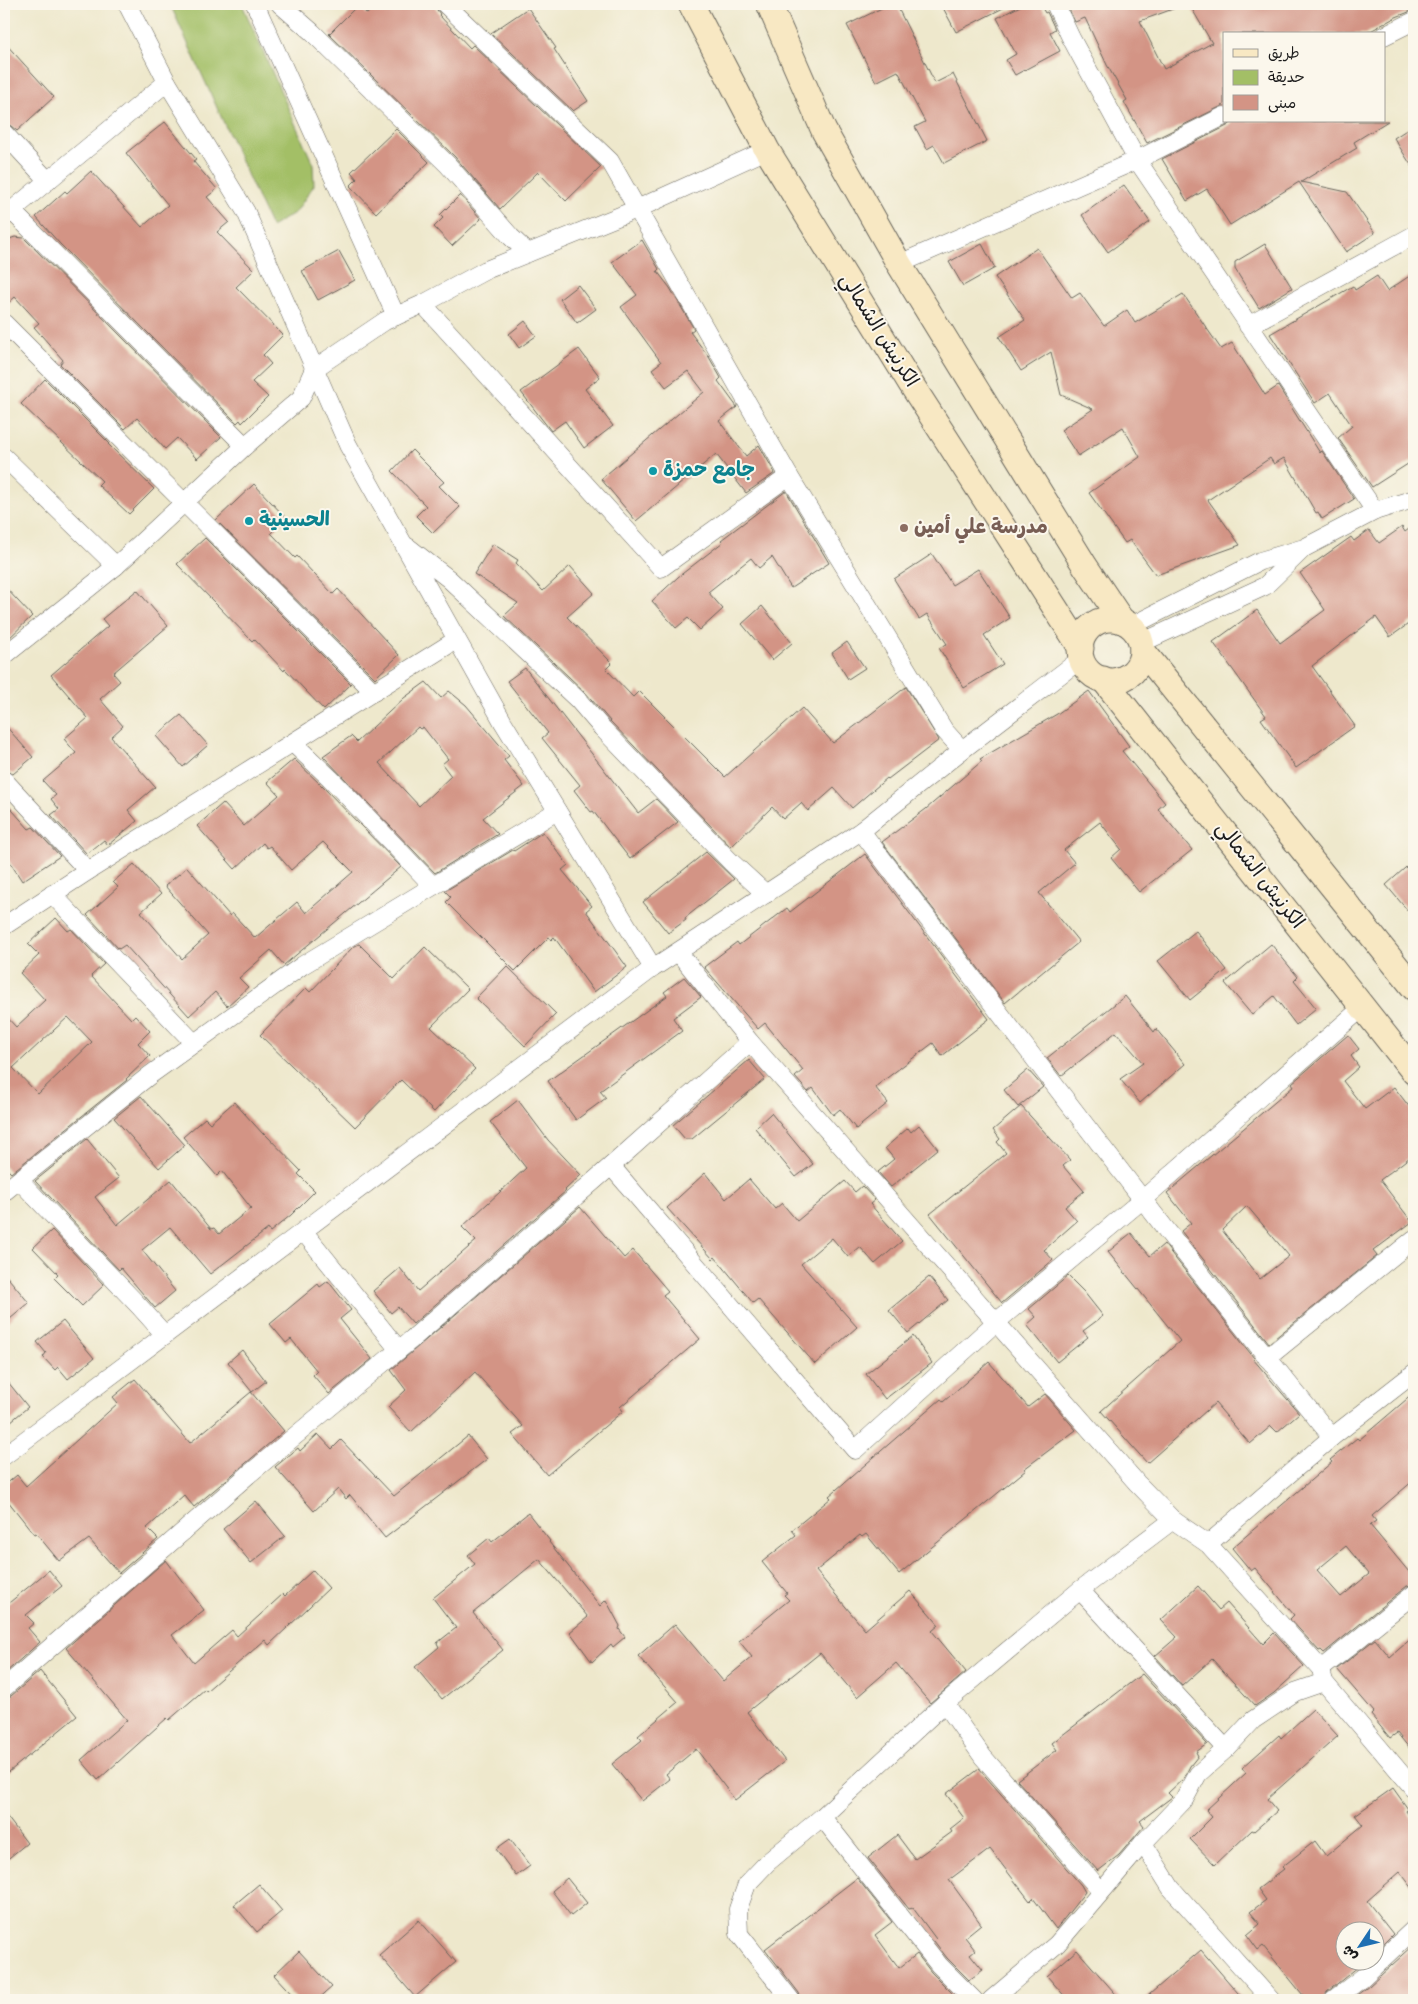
<svg xmlns="http://www.w3.org/2000/svg" width="1418" height="2004" font-family="'Indie Flower','Playpen Sans Arabic',sans-serif">
  <style>
    .green { fill: #a3bf66; stroke: #606e41 }
    .building { fill: #d39485; fill-rule: evenodd }
    .lines { fill: none; stroke-linecap: round; stroke-linejoin: round }
    .street-casing { stroke: #66635a; stroke-width: 19 }
    .secondary-casing { stroke: #66635a; stroke-width: 27 }
    .street { stroke: #fff; stroke-width: 18 }
    .secondary { stroke: #f8e8c3; stroke-width: 25 }
    .culture-dot { fill: #0f9aa8; stroke: #fbf7ec; stroke-width: 2 }
    .education-dot { fill: #8d6e63; stroke: #fbf7ec; stroke-width: 2 }
    .labels { text-anchor: middle; dominant-baseline: central; stroke-width: 4; stroke-linejoin: round; paint-order: stroke }
    .street-label { font-size: 20px; fill: #1c1c1c; stroke: #fbf7ec }
    .culture-label { font-size: 20px; font-weight: bold; fill: #0d838f; stroke: #fbf7ec; text-anchor: start }
    .education-label { font-size: 20px; font-weight: bold; fill: #785e54; stroke: #fbf7ec; text-anchor: start }
  </style>
  <rect width="100%" height="100%" fill="#fbf7ec"/>
  <filter id="ink" filterUnits="userSpaceOnUse"><feTurbulence type="fractalNoise" baseFrequency=".02" numOctaves="2"/><feDisplacementMap in="SourceGraphic" scale="10" xChannelSelector="R" yChannelSelector="G"/><feConvolveMatrix kernelMatrix="1 2 1 2 8 2 1 2 1" color-interpolation-filters="sRGB"/></filter>
  <filter id="wash" filterUnits="userSpaceOnUse"><feTurbulence type="fractalNoise" baseFrequency=".0096" numOctaves="4" result="noise"/><feDisplacementMap in="SourceGraphic" scale="20" xChannelSelector="R" yChannelSelector="G"/><feGaussianBlur stdDeviation="1.12" result="paint"/><feColorMatrix in="noise" values="0 0 0 0 0 0 0 0 0 0 0 0 0 0 0 0 0 1.4 0 .05"/><feComposite in="paint" operator="in"/></filter>
  <g filter="url(#wash)">
    <rect width="100%" height="100%" fill="#eee8cc"/>
    <!-- green -->
    <path class="green" d="M170,4H242L313,164L314,185L296,212L271,227Z"/>
    <g id="blocks">
      <!-- building -->
      <g class="building">
        <path d="M377,4H435V7L440,14L439,15L470,48L473,45L601,167L566,201L538,172L500,209L455,157L329,34L358,5L367,14Z"/>
        <path d="M890,4H896L935,83L953,74L987,141L944,163L934,145L927,149L915,127L925,122L898,71L876,82L847,25Z"/>
        <path d="M941,4H1011L956,32Z"/>
        <path d="M1024,4H1040L1045,13L1047,12L1055,29L1050,32L1060,51L1015,75L1006,60L1016,54L997,18Z"/>
        <path d="M1070,4H1181V6L1140,21L1164,69L1212,43L1189,4H1414V10L1396,17L1365,34H1224V105L1147,143L1124,102L1127,100L1107,65L1085,18L1075,22L1067,5Z"/>
        <path d="M528,8L556,48L554,49L588,101L573,111L491,33Z"/>
        <path d="M4,42L54,97L17,131L11,126L4,123Z"/>
        <path d="M1233,121H1388L1354,142L1357,148L1301,182L1347,192L1375,233L1346,252L1299,182L1230,225L1207,189L1187,201L1162,159L1229,125Z"/>
        <path d="M165,122L196,159L193,161L217,189L207,197L229,222L217,232L254,270L236,287L283,335L263,355L271,364L252,382L268,397L242,423L240,420L237,423L60,244L36,217L65,191L67,193L91,171L142,227L168,205L126,153Z"/>
        <path d="M1414,125V170L1394,138Z"/>
        <path d="M396,129L429,162L376,213L350,186L357,179L351,172Z"/>
        <path d="M1124,185L1150,222L1108,252L1082,215Z"/>
        <path d="M460,195L481,219L452,246L434,227L443,218L440,215Z"/>
        <path d="M15,237L24,238L221,437L197,459L177,438L165,449L137,418L125,429L60,364L63,360L34,327L39,323L15,297L4,307V241Z"/>
        <path d="M642,240L659,269L657,271L670,288L694,329L690,332L709,357L721,378L718,381L737,407L719,421L746,456L759,445L775,473L746,493L716,454L636,521L601,479L704,392L688,371L666,387L652,369L661,362L621,307L637,295L612,262Z"/>
        <path d="M982,244L995,268L963,286L949,262Z"/>
        <path d="M1265,244L1292,288L1259,308L1235,269V262Z"/>
        <path d="M1037,248L1072,298L1080,293L1104,326L1127,310L1135,323L1183,294L1221,349L1232,343L1265,395L1278,386L1320,453L1322,451L1354,499L1322,519L1318,512L1316,513L1284,458L1274,464L1270,458L1208,500L1240,545L1156,575L1130,540L1125,543L1089,493L1140,457L1123,427L1078,456L1061,430L1093,409L1061,395L1051,352L1021,371L999,337L1025,320L995,277Z"/>
        <path d="M339,251L355,280L318,300L302,271Z"/>
        <path d="M1414,273V460L1372,487L1338,438L1352,426L1330,393L1315,403L1270,334L1353,286L1355,290L1377,276L1387,291Z"/>
        <path d="M578,285L596,309L577,323L560,299Z"/>
        <path d="M525,321L536,336L519,348L509,334Z"/>
        <path d="M579,349L600,377L585,389L613,426L584,448L565,421L551,431L521,392Z"/>
        <path d="M45,379L109,443L108,444L154,489L129,514L98,485L102,481L21,404Z"/>
        <path d="M412,450L444,482L439,486L460,507L433,533L416,516L426,506L392,471Z"/>
        <path d="M254,484L286,518L271,533L295,558L297,556L333,594L338,589L399,655L375,678L216,520Z"/>
        <path d="M786,491L829,563L791,588L772,557L759,568L751,558L708,592L723,609L700,630L688,618L676,628L652,601L678,577L723,542L721,540Z"/>
        <path d="M1414,525V620L1390,637L1376,617L1312,666L1355,726L1296,768L1261,719L1266,716L1213,642L1257,610L1280,643L1325,610L1300,573L1351,537L1354,541L1369,530L1379,543L1402,527L1405,532Z"/>
        <path d="M205,538L351,684L324,710L285,669L284,671L254,639L252,641L177,564Z"/>
        <path d="M493,544L518,560L516,563L543,591L570,566L594,593L567,617L612,663L606,669L633,697L639,691L725,777L802,708L833,743L906,687L939,740L888,779L887,778L852,808L834,788L808,811L801,803L783,819L772,807L731,847L610,721L585,692L504,616L518,603L474,574Z"/>
        <path d="M932,554L952,585L978,569L1010,618L984,635L1003,664L964,688L939,648L947,644L927,614L919,619L894,579Z"/>
        <path d="M4,586L32,616L4,643Z"/>
        <path d="M137,590L168,626L113,673L120,681L100,699L123,726L111,737L155,787L128,810L137,821L108,845L104,840L87,854L51,815L59,809L51,799L56,795L43,781L76,753L64,739L88,718L51,675L108,626L102,619Z"/>
        <path d="M762,606L792,643L772,660L742,624Z"/>
        <path d="M847,642L865,668L848,679L832,653Z"/>
        <path d="M525,668L638,813L656,799L678,822L630,859L593,811L591,812L574,790L580,785L542,738L548,733L507,681Z"/>
        <path d="M426,682L441,698L449,691L466,705L509,756L504,760L524,786L483,818L498,834L435,873L323,756L351,736L357,742L404,698ZM418,727L420,729L423,727L448,759L442,764L451,776L419,806L379,763Z"/>
        <path d="M1089,691L1129,746L1122,751L1165,803L1158,809L1192,850L1139,892L1111,858L1121,849L1100,822L1064,850L1075,863L1039,893L1079,942L1005,1003L882,842L926,809L982,761L980,759L1057,714Z"/>
        <path d="M181,715L208,745L183,767L156,736Z"/>
        <path d="M4,724L33,757L13,774L4,770Z"/>
        <path d="M294,759L322,786L401,867L284,965L271,950L239,978L248,987L227,1006L215,992L189,1016L125,945L119,949L87,915L118,887L113,882L134,864L161,894L141,912L182,959L208,935L165,886L187,867L230,916L232,913L255,938L297,902L306,913L353,872L323,842L291,870L270,846L267,848L263,843L235,869L197,826L223,803L244,826L279,795L267,782Z"/>
        <path d="M4,801L29,829L33,827L60,856L22,881L4,853Z"/>
        <path d="M543,832L568,865L562,870L592,906L586,911L627,967L594,992L554,937L551,940L549,937L515,971L446,902L451,897L445,891L513,850L514,851Z"/>
        <path d="M706,852L734,879L685,918L686,920L668,933L643,902Z"/>
        <path d="M865,854L989,1019L942,1056L933,1043L875,1087L888,1103L856,1129L840,1109L833,1115L813,1088L808,1092L795,1077L803,1070L765,1023L758,1029L704,967L737,942L739,945L787,908L790,912Z"/>
        <path d="M1414,860V918L1386,885Z"/>
        <path d="M56,918L68,931L71,929L104,964L91,976L131,1019L135,1015L150,1031L138,1043L150,1056L126,1079L127,1080L11,1173L4,1166V1014L16,1027L45,1000L20,973L39,955L28,944ZM68,1017L92,1042L38,1094L13,1068Z"/>
        <path d="M1196,931L1227,970L1190,1000L1158,961Z"/>
        <path d="M359,944L394,979L425,947L468,989L431,1027L475,1069L434,1112L401,1080L355,1127L260,1035L306,988L310,992L353,947Z"/>
        <path d="M1271,944L1298,977L1294,981L1316,1008L1296,1025L1274,996L1252,1015L1225,983Z"/>
        <path d="M507,966L556,1014L525,1046L476,998Z"/>
        <path d="M684,977L701,997L673,1018L682,1031L600,1091L606,1098L576,1120L548,1081L667,996L664,992Z"/>
        <path d="M1125,996L1154,1032L1156,1029L1185,1064L1140,1103L1120,1079L1143,1063L1116,1032L1061,1076L1047,1058Z"/>
        <path d="M1348,1035L1359,1049L1351,1056L1359,1067L1343,1081L1365,1109L1394,1087L1414,1113V1154L1380,1180L1412,1222L1373,1251L1377,1256L1269,1343L1181,1231L1191,1223L1167,1193L1294,1086L1292,1083ZM1247,1206L1289,1256L1260,1279L1222,1230Z"/>
        <path d="M749,1060L765,1079L692,1139H685L673,1125Z"/>
        <path d="M1028,1070L1043,1087L1018,1107L1004,1090Z"/>
        <path d="M141,1096L185,1145L159,1168L114,1118Z"/>
        <path d="M518,1100L548,1140L581,1175L565,1190L566,1191L413,1324L398,1307L391,1313L373,1291L400,1268L418,1291L476,1241L462,1227L526,1168L490,1122Z"/>
        <path d="M234,1102L263,1134L264,1133L301,1171L298,1174L315,1191L291,1215L270,1232L268,1229L210,1274L170,1227L142,1250L175,1291L155,1308L121,1268L119,1270L35,1181L87,1139L119,1178L95,1197L117,1225L171,1180L211,1229L214,1228L219,1234L251,1208L222,1171L217,1176L183,1137L205,1118L210,1123Z"/>
        <path d="M1021,1106L1070,1160L1063,1166L1084,1191L1065,1207L1077,1221L1044,1250L1053,1260L1002,1303L930,1214L1006,1153L997,1142L1000,1139L993,1130Z"/>
        <path d="M771,1113L813,1164L796,1177L755,1128Z"/>
        <path d="M919,1125L938,1149L891,1187L878,1172L894,1159L885,1148L908,1128L911,1132Z"/>
        <path d="M705,1173L726,1199L749,1179L775,1209L782,1203L797,1221L845,1181L855,1192L862,1186L875,1200L870,1204L902,1241L875,1264L860,1247L848,1257L832,1238L801,1264L857,1327L815,1364L758,1299L753,1303L715,1257L713,1259L667,1208Z"/>
        <path d="M580,1207L624,1258L633,1250L668,1291L663,1295L700,1339L620,1407L623,1411L547,1475L512,1434L523,1426L475,1372L411,1432L388,1407L406,1390L391,1370Z"/>
        <path d="M52,1230L104,1285L82,1306L54,1278L58,1274L33,1248Z"/>
        <path d="M1131,1233L1150,1256L1164,1244L1254,1358L1253,1359L1299,1413L1277,1432L1271,1426L1250,1444L1215,1403L1147,1463L1101,1411L1180,1341L1108,1252Z"/>
        <path d="M4,1273L29,1303L4,1324Z"/>
        <path d="M1068,1276L1084,1292L1103,1316L1083,1331L1088,1337L1057,1362L1027,1325L1036,1317L1029,1309Z"/>
        <path d="M929,1277L948,1300L908,1333L889,1310Z"/>
        <path d="M328,1281L351,1310L340,1319L372,1359L329,1394L313,1375L317,1371L291,1339L286,1343L270,1324L318,1284L320,1287Z"/>
        <path d="M63,1321L94,1358L68,1379L58,1367L55,1370L43,1357L46,1353L37,1342Z"/>
        <path d="M913,1336L932,1363L885,1399L866,1374Z"/>
        <path d="M242,1350L266,1381L252,1392L228,1362Z"/>
        <path d="M989,1362L1028,1407L1045,1394L1076,1430L1024,1469L1026,1470L899,1574L866,1534L862,1537L860,1535L816,1571L865,1630L910,1591L939,1625L932,1631L966,1672L930,1703L896,1663L857,1697L820,1653L747,1712L785,1761L735,1800L696,1749L666,1774L670,1779L642,1801L612,1764L642,1740L638,1736L678,1702L638,1656L675,1624L723,1681L752,1657L739,1641L789,1600L784,1595L787,1593L762,1562L796,1535L792,1530L831,1498L829,1496L941,1399L943,1402Z"/>
        <path d="M4,1377L28,1407L4,1427Z"/>
        <path d="M135,1379L190,1443L251,1392L284,1431L194,1507L184,1495L147,1528L158,1539L119,1573L89,1539L59,1561L36,1533L34,1534L4,1496V1486L17,1475L26,1486L118,1403L113,1397Z"/>
        <path d="M1414,1393V1480L1372,1516L1376,1521L1370,1525L1414,1578V1584L1407,1586L1324,1653L1321,1650L1319,1651L1290,1619L1294,1615L1255,1568L1251,1571L1232,1548L1332,1462L1330,1460L1357,1438L1359,1440ZM1346,1546L1369,1574L1341,1597L1317,1570Z"/>
        <path d="M318,1434L332,1449L341,1440L394,1496L468,1436L487,1459L385,1538L350,1495L346,1499L338,1489L314,1511L275,1467L298,1448L300,1451Z"/>
        <path d="M256,1501L285,1536L251,1563L223,1529Z"/>
        <path d="M528,1513L550,1541L549,1542L600,1606L606,1600L620,1626L619,1629L625,1637L613,1647L611,1644L592,1662L570,1632L588,1617L539,1559L473,1613L503,1650L442,1699L415,1667L439,1647L437,1643L456,1628L433,1598L475,1564L468,1555L489,1538L492,1542Z"/>
        <path d="M166,1560L204,1610L172,1635L194,1663L232,1630L237,1636L283,1594L285,1596L313,1570L329,1588L269,1645L265,1640L206,1691L205,1689L169,1720L167,1718L98,1780L81,1760L127,1720L66,1648Z"/>
        <path d="M49,1570L62,1586L26,1615L34,1623L28,1628L40,1642L4,1674V1607Z"/>
        <path d="M1198,1586L1219,1610L1227,1603L1263,1644L1274,1633L1304,1666L1274,1693L1255,1706L1212,1659L1182,1686L1155,1656L1177,1637L1161,1620Z"/>
        <path d="M1414,1636V1754L1397,1733L1390,1738L1371,1715L1374,1712L1337,1669L1375,1639L1390,1657Z"/>
        <path d="M40,1671L77,1716L4,1776V1698L11,1696Z"/>
        <path d="M1142,1674L1207,1744L1196,1752L1198,1756L1190,1766L1184,1778L1168,1793L1172,1797L1140,1821L1144,1826L1119,1855L1098,1871L1017,1780L1057,1750L1052,1743Z"/>
        <path d="M1313,1709L1338,1736L1267,1799L1277,1811L1254,1831L1252,1830L1215,1865L1190,1839L1212,1817L1206,1810L1246,1773L1242,1768L1279,1735L1281,1738Z"/>
        <path d="M979,1769L1081,1885L1085,1892L1056,1929L1033,1898L1030,1901L990,1849L949,1880L981,1924L965,1937L975,1950L970,1954L983,1970L969,1980L947,1958L934,1941L936,1939L913,1908L909,1909L868,1858L897,1835L915,1859L952,1832L950,1829L964,1818L946,1794Z"/>
        <path d="M1393,1788L1408,1809L1406,1811L1414,1822V1890L1400,1872L1367,1901L1393,1934L1376,1951V1932H1346V1962H1364L1327,1992L1323,2000H1307L1263,1946L1258,1950L1247,1935L1260,1924L1250,1912L1266,1900L1258,1889L1284,1869L1282,1867L1315,1841L1326,1856L1363,1825L1355,1815Z"/>
        <path d="M4,1813L27,1843L4,1862Z"/>
        <path d="M510,1839L530,1866L516,1876L496,1849Z"/>
        <path d="M567,1878L587,1903L571,1916L552,1891Z"/>
        <path d="M857,1878L892,1922L875,1935L899,1968L917,1954L931,1972L959,2000H801L799,1993L765,1949Z"/>
        <path d="M259,1884L282,1911L257,1932L234,1905Z"/>
        <path d="M419,1920L456,1962L415,1997L379,1955Z"/>
        <path d="M1414,1945V2000H1350L1369,1986Z"/>
        <path d="M1077,1950L1121,2000H1068L1047,1976Z"/>
        <path d="M1201,1950L1244,2000H1143Z"/>
        <path d="M299,1951L332,1987L317,2000H297L274,1975Z"/>
      </g>
    </g>
  </g>
  <g filter="url(#ink)">
    <use href="#blocks" fill-opacity="0" stroke="#66635a" stroke-width="1"/>
    <g class="lines">
      <!-- street casing -->
      <g class="street-casing">
        <g id="street">
          <path d="M127,4L167,82L246,212L348,445L503,722L653,968"/>
          <path d="M255,4L396,316"/>
          <path d="M280,4L312,32L448,165L511,237L528,253"/>
          <path d="M445,4L610,161L789,476L944,730L962,750"/>
          <path d="M1055,4L1071,38L1137,160L1375,511"/>
          <path d="M1384,36L1414,21"/>
          <path d="M4,133L48,181"/>
          <path d="M12,211L245,446"/>
          <path d="M4,217L167,82"/>
          <path d="M899,264L1137,160L1224,116"/>
          <path d="M423,304L661,568L789,476"/>
          <path d="M4,323L374,692"/>
          <path d="M1248,326L1414,235"/>
          <path d="M4,457L116,566"/>
          <path d="M408,547L449,579L578,700L602,728L731,862L766,894"/>
          <path d="M1131,626L1260,561L1304,548L1375,511L1414,499"/>
          <path d="M1141,643L1265,586L1302,550"/>
          <path d="M4,656L116,566L245,446L301,398L314,369L385,321L423,304L486,270L637,209L767,150"/>
          <path d="M293,743L330,778L433,886"/>
          <path d="M4,780L88,871"/>
          <path d="M861,831C1016,1034 1169,1239 1332,1437"/>
          <path d="M52,894L194,1043"/>
          <path d="M4,926L88,871L456,640"/>
          <path d="M679,953L750,1042L1137,1483L1173,1520L1208,1544L1321,1669L1324,1682L1414,1789"/>
          <path d="M611,1166L855,1450L995,1323L1142,1200L1363,1007"/>
          <path d="M19,1180L139,1306L165,1335"/>
          <path d="M4,1192L150,1075L303,965L557,811"/>
          <path d="M304,1232L399,1350"/>
          <path d="M1267,1358L1414,1239"/>
          <path d="M4,1456L653,968L861,831L962,750L1082,658"/>
          <path d="M1208,1544L1332,1437L1414,1373"/>
          <path d="M1080,1590L1226,1749"/>
          <path d="M1321,1669L1414,1594"/>
          <path d="M4,1688L248,1475L412,1339L611,1166L750,1042"/>
          <path d="M945,1703L983,1757L1101,1891"/>
          <path d="M822,1817L939,1965L974,2000"/>
          <path d="M1143,1843L1171,1888L1271,2000"/>
          <path d="M791,2000L739,1934L738,1909L747,1884L768,1862L822,1817L945,1703L1080,1590L1173,1520"/>
          <path d="M991,2000L1057,1944L1143,1843L1184,1800L1198,1774L1226,1749L1253,1720L1295,1692L1324,1682"/>
          <path d="M1333,2000L1362,1978L1414,1929"/>
        </g>
      </g>
      <!-- secondary casing -->
      <g class="secondary-casing">
        <g id="secondary">
          <path d="M691,4L767,150L911,384L1081,648"/>
          <path d="M769,4L824,131L899,264L1085,566L1122,621"/>
          <circle cx="1111" cy="650" r="31"/>
          <path d="M1142,650L1414,988"/>
          <path d="M1103,679L1414,1072"/>
        </g>
      </g>
      <!-- street -->
      <use href="#street" class="street"/>
      <!-- secondary -->
      <use href="#secondary" class="secondary"/>
    </g>
  </g>
  <!-- markers -->
  <g class="culture-dot">
    <circle cx="653" cy="471" r="5"/>
    <circle cx="249" cy="521" r="5"/>
  </g>
  <circle class="education-dot" cx="904" cy="528" r="5"/>
  <g class="labels">
    <!-- street labels -->
    <g class="street-label">
      <text transform="translate(878 331) rotate(58)">الكرنيش الشمالي</text>
      <text transform="translate(1259 876) rotate(52)">الكرنيش الشمالي</text>
    </g>
    <!-- culture labels -->
    <g class="culture-label">
      <text x="663" y="471">جامع حمزة</text>
      <text x="259" y="521">الحسينية</text>
    </g>
    <!-- education labels -->
    <g class="education-label">
      <text x="914" y="528">مدرسة علي أمين</text>
    </g>
  </g>
  <!-- margin -->
  <rect width="1418" height="2004" fill="none" stroke="#fbf7ec" stroke-width="20"/>
  <!-- legend -->
  <rect x="1223" y="32" width="162" height="90" fill="#fbf7ec" stroke="#a29f99"/>
  <rect x="1233" y="49" width="25" height="8" fill="#f8e8c3" stroke="#a29f99"/>
  <text x="1268" y="58" font-size="15" fill="#1c1c1c">طريق</text>
  <rect x="1233" y="70" width="25" height="15" fill="#a3bf66" stroke="#a29f99"/>
  <text x="1268" y="82" font-size="15" fill="#1c1c1c">حديقة</text>
  <rect x="1233" y="95" width="25" height="15" fill="#d39485" stroke="#a29f99"/>
  <text x="1268" y="108" font-size="15" fill="#1c1c1c">مبنى</text>
  <!-- north arrow -->
  <g transform="translate(1360 1946) rotate(235)"><circle r="24" fill="#fbf7ec" stroke="#a29f99"/>
  <path d="M0-4L9 19L0 12L-9 19Z" fill="#1f6fb2"/>
  <text y="-8" font-size="14" font-weight="bold" text-anchor="middle" fill="#1c1c1c">ش</text>
  </g>
</svg>
